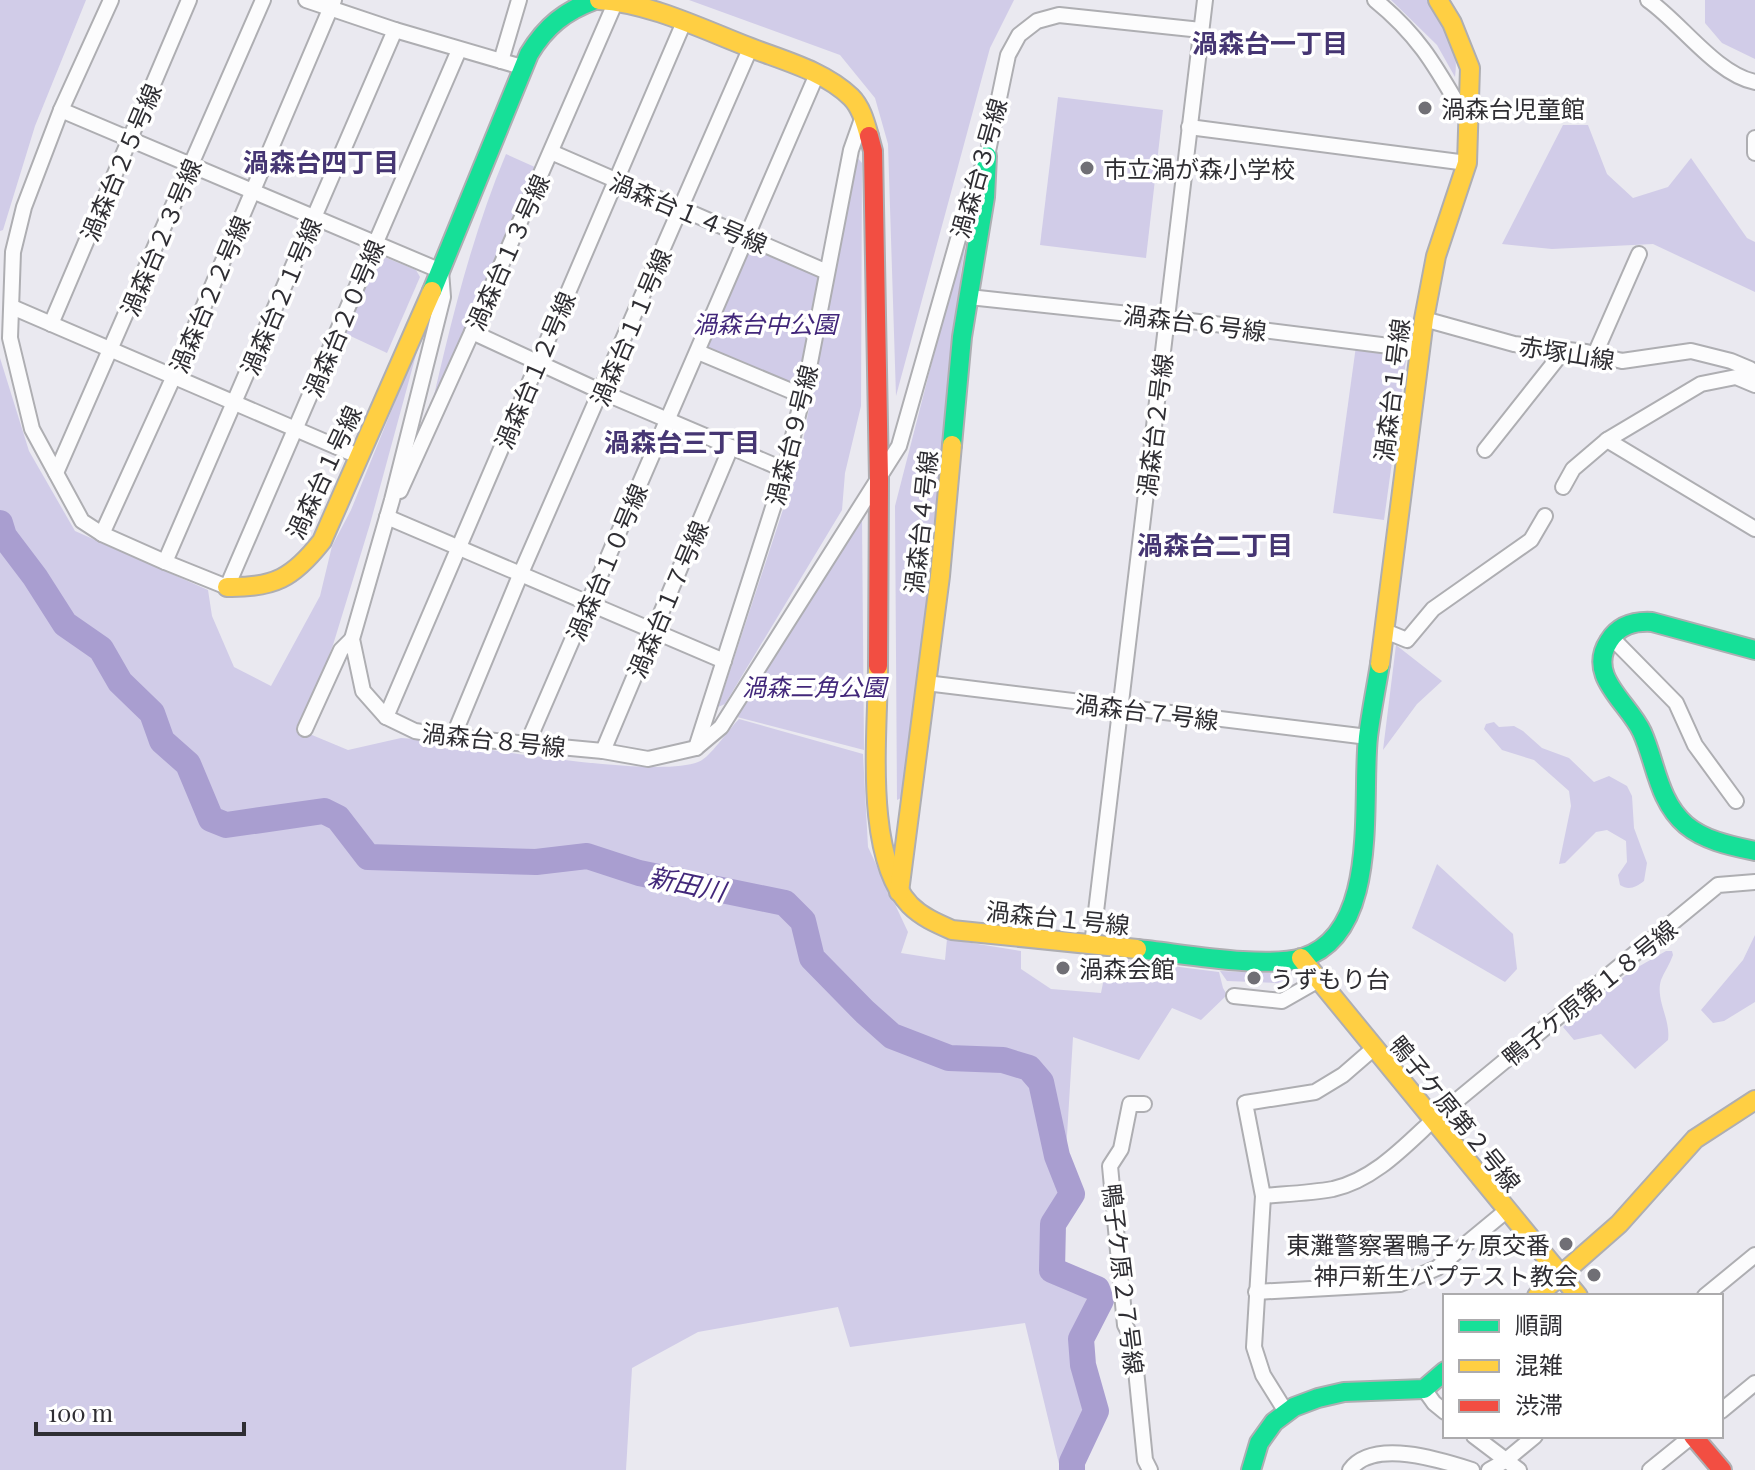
<svg xmlns="http://www.w3.org/2000/svg" width="1755" height="1470" font-family="'Playfair Display','Noto Sans JP',serif">
  <style>
    .green { fill: #d1cce8 }
    .lines { fill: none; stroke-linecap: round; stroke-linejoin: round }
    .river { stroke: #a99ed0; stroke-width: 26 }
    .street-casing { stroke: #aeaeb2; stroke-width: 18 }
    .fast-casing { stroke: #aeaeb2; stroke-width: 22 }
    .slow-casing { stroke: #aeaeb2; stroke-width: 22 }
    .jam-casing { stroke: #aeaeb2; stroke-width: 22 }
    .street { stroke: #fcfcfd; stroke-width: 14 }
    .fast { stroke: #16e098; stroke-width: 18 }
    .slow { stroke: #ffcf43; stroke-width: 18 }
    .jam { stroke: #f24e42; stroke-width: 18 }
    .poi-dot { fill: #706f75; stroke: #fff; stroke-width: 3 }
    .labels { text-anchor: middle; dominant-baseline: central; stroke-width: 7; stroke-linejoin: round; paint-order: stroke }
    .poi-label { font-size: 24px; fill: #2f2e33; stroke: #fff; text-anchor: start }
    .street-label { font-size: 24px; fill: #2f2e33; stroke: #fff }
    .park-label { font-size: 24px; font-style: italic; fill: #42277a; stroke: #fff }
    .neighbourhood-label { font-size: 26px; font-weight: bold; fill: #463673; stroke: #fff }
    .water-label { font-size: 26px; font-style: italic; fill: #42277a; stroke: #fff }
  </style>
  <rect width="100%" height="100%" fill="#eae9f0"/>
  <!-- green -->
  <g class="green">
    <path d="M0,0H86L35,126L3,230L0,231Z"/>
    <path d="M689,0H1014L990,48L896,396L888,144L875,98L840,55Z"/>
    <path d="M1391,0H1430C1445,26 1460,46 1455,77L1437,45Z"/>
    <path d="M1705,0H1755V59L1722,43L1705,23Z"/>
    <path d="M1058,97L1163,110L1146,258L1040,245Z"/>
    <path d="M1563,125H1588L1607,174L1633,198L1668,187L1691,158L1747,238L1755,242V292L1653,244L1552,249L1502,244Z"/>
    <path d="M506,154L537,168L423,444C445,347 467,247 506,154Z"/>
    <path d="M855,155L862,163L861,406L845,473L842,510L725,704L718,707L800,458Z"/>
    <path d="M973,202L961,272L945,465L905,796L897,800L895,506Z"/>
    <path d="M750,245L821,276L799,387L705,349Z"/>
    <path d="M382,256L416,270L420,277L387,353L344,333L376,259Z"/>
    <path d="M420,340L370,524L333,645L300,730L348,750L401,738L416,739C466,745 667,782 702,760C713,753 729,729 739,719L863,754L868,847L908,932L901,953L945,960L947,939L1021,951V969L1051,989L1101,993L1108,958L1219,972L1223,988L1227,995L1201,1020L1172,1008L1139,1060L1073,1037L1061,1234L1055,1276L1087,1292L1082,1421L1060,1468L1025,1323L850,1347L838,1307L698,1332L632,1368L626,1470H0V358L29,451L75,531L208,590L212,616L234,667L271,686L320,596L332,546L351,510Z"/>
    <path d="M1356,346L1407,353L1384,520L1333,513Z"/>
    <path d="M862,519L864,750L737,717Z"/>
    <path d="M1396,645L1442,681L1417,704L1383,750Z"/>
    <path d="M1494,722L1499,727L1514,726L1523,731L1542,748L1569,758L1594,782L1609,776L1627,786L1632,796L1634,828L1647,863L1644,881C1636,887 1629,891 1620,885L1618,875L1627,862L1626,841L1607,830L1596,832L1565,863L1559,864L1571,806L1569,791L1534,760L1502,750L1484,729L1486,724Z"/>
    <path d="M1437,864L1513,934L1517,969L1505,982L1412,928Z"/>
    <path d="M1755,935V1002L1724,1021L1713,1023L1701,1010L1743,960Z"/>
    <path d="M1666,951H1672L1673,955C1670,964 1664,972 1661,980C1655,1000 1671,1019 1668,1040L1635,1069L1601,1034L1574,1040L1563,1027L1631,971Z"/>
    <path d="M1220,971L1269,973L1289,978L1278,983L1227,981Z"/>
  </g>
  <g class="lines">
    <!-- river -->
    <path class="river" d="M0,523L4,536L35,577L65,624L101,649L120,682L152,713L162,741L188,764L211,819L226,825L324,811L338,818L368,857L536,862L587,856L639,873L785,903L803,921L812,958L865,1012L892,1036L949,1058L1003,1060L1029,1068L1041,1082L1057,1156L1072,1194L1053,1224L1052,1270L1097,1289L1101,1300L1081,1339L1083,1365L1096,1411L1072,1462V1470"/>
    <!-- street casing -->
    <g class="street-casing">
      <g id="street">
        <path d="M111,0L61,110L24,207L13,252L10,338L32,429L82,521L102,534L165,562L227,587L459,50"/>
        <path d="M306,0L395,30L522,67"/>
        <path d="M1375,0C1422,38 1438,71 1468,122"/>
        <path d="M1648,0C1681,23 1716,74 1755,82"/>
        <path d="M501,61L519,0"/>
        <path d="M61,110L441,271L443,297L392,500L352,639L363,691L386,717L415,731L453,737L603,751L648,759L696,748L721,727L899,446L970,197L987,156L1008,55L1019,35L1037,21L1059,15L1201,30"/>
        <path d="M1189,127L1467,163"/>
        <path d="M1755,138V153"/>
        <path d="M551,152L827,272"/>
        <path d="M969,297L1167,318L1421,350"/>
        <path d="M12,307L358,456"/>
        <path d="M1424,319L1514,344L1586,352L1622,361L1691,351L1731,361L1750,369L1755,374"/>
        <path d="M51,324L189,0"/>
        <path d="M472,332L602,392L785,470"/>
        <path d="M698,352L803,396"/>
        <path d="M1595,354L1639,254"/>
        <path d="M1755,385L1736,377L1701,384L1607,440L1755,529"/>
        <path d="M1485,450L1565,349"/>
        <path d="M56,473L263,0"/>
        <path d="M1563,487L1573,469L1607,440"/>
        <path d="M400,491L472,332L616,1"/>
        <path d="M387,517L724,661"/>
        <path d="M102,534L174,376L334,0"/>
        <path d="M165,562L395,30"/>
        <path d="M1385,631L1407,640L1433,609L1531,540L1545,516"/>
        <path d="M1612,638L1676,703L1695,745L1736,801"/>
        <path d="M926,683L1368,737"/>
        <path d="M386,717L684,22"/>
        <path d="M305,729L341,650L352,639"/>
        <path d="M453,737L521,573L750,49"/>
        <path d="M528,742L817,74"/>
        <path d="M696,748L785,470L808,373L851,150L863,116"/>
        <path d="M603,751L731,447"/>
        <path d="M1092,945L1205,0"/>
        <path d="M1234,996L1282,1001L1317,981"/>
        <path d="M1144,1104H1130L1121,1149L1110,1166L1125,1325L1133,1340L1145,1460L1150,1470"/>
        <path d="M1263,1196C1286,1194 1311,1193 1333,1189C1373,1180 1403,1148 1432,1121L1718,885L1755,882"/>
        <path d="M1256,1292L1400,1284L1437,1268L1506,1211"/>
        <path d="M1705,1296L1755,1255"/>
        <path d="M1424,1389L1434,1403L1445,1412"/>
        <path d="M1721,1411L1755,1383"/>
        <path d="M1286,1412L1263,1375L1254,1347L1263,1196L1245,1103L1315,1092L1343,1075L1373,1049"/>
        <path d="M1474,1436L1519,1470"/>
        <path d="M1350,1470C1373,1438 1441,1460 1472,1470"/>
        <path d="M1489,1470L1505,1461L1535,1436"/>
        <path d="M1650,1470L1692,1436"/>
      </g>
    </g>
    <!-- fast casing -->
    <g class="fast-casing">
      <g id="fast">
        <path d="M432,291L529,54C546,26 565,11 595,0"/>
        <path d="M952,445L962,337L985,197L987,156"/>
        <path d="M1755,650L1652,622C1634,621 1619,625 1609,641C1586,676 1628,702 1642,732C1656,763 1658,801 1686,825C1705,841 1732,846 1755,851"/>
        <path d="M1137,949C1179,953 1263,969 1302,958C1381,934 1361,801 1368,737C1371,713 1376,689 1380,664"/>
        <path d="M1251,1470L1259,1443L1274,1422L1294,1407L1318,1398L1344,1392L1424,1389L1445,1371"/>
      </g>
    </g>
    <!-- slow casing -->
    <g class="slow-casing">
      <g id="slow">
        <path d="M599,0C649,3 700,28 746,46C781,60 823,70 851,97C861,107 865,122 869,136"/>
        <path d="M227,587C274,588 293,578 322,541L432,291"/>
        <path d="M1380,664L1424,319L1436,256L1467,163L1470,68L1452,23L1438,0"/>
        <path d="M878,666C878,732 863,855 910,905C922,917 936,923 952,930L1137,949"/>
        <path d="M899,892L940,576L952,445"/>
        <path d="M1301,958L1578,1296"/>
        <path d="M1537,1296L1619,1224L1695,1139L1755,1100"/>
      </g>
    </g>
    <!-- jam casing -->
    <g class="jam-casing">
      <g id="jam">
        <path d="M869,136L873,151L879,479L878,666"/>
        <path d="M1693,1436L1722,1470"/>
      </g>
    </g>
    <!-- street -->
    <use href="#street" class="street"/>
    <!-- fast -->
    <use href="#fast" class="fast"/>
    <!-- slow -->
    <use href="#slow" class="slow"/>
    <!-- jam -->
    <use href="#jam" class="jam"/>
  </g>
  <!-- markers -->
  <g class="poi-dot">
    <circle cx="1425" cy="108" r="8"/>
    <circle cx="1087" cy="168" r="8"/>
    <circle cx="1063" cy="968" r="8"/>
    <circle cx="1254" cy="978" r="8"/>
    <circle cx="1566" cy="1244" r="8"/>
    <circle cx="1594" cy="1275" r="8"/>
  </g>
  <g class="labels">
    <!-- poi labels -->
    <g class="poi-label">
      <text x="1441" y="108">渦森台児童館</text>
      <text x="1103" y="168">市立渦が森小学校</text>
      <text x="1079" y="968">渦森会館</text>
      <text x="1270" y="978">うずもり台</text>
      <text x="1550" y="1244" text-anchor="end">東灘警察署鴨子ヶ原交番</text>
      <text x="1578" y="1275" text-anchor="end">神戸新生バプテスト教会</text>
    </g>
    <!-- street labels -->
    <g class="street-label">
      <text transform="translate(120 162) rotate(-67)">渦森台２５号線</text>
      <text transform="translate(978 168) rotate(-74)">渦森台３号線</text>
      <text transform="translate(689 212) rotate(23)">渦森台１４号線</text>
      <text transform="translate(160 237) rotate(-67)">渦森台２３号線</text>
      <text transform="translate(507 252) rotate(-66)">渦森台１３号線</text>
      <text transform="translate(209 294) rotate(-67)">渦森台２２号線</text>
      <text transform="translate(280 296) rotate(-67)">渦森台２１号線</text>
      <text transform="translate(343 318) rotate(-67)">渦森台２０号線</text>
      <text transform="translate(1195 322) rotate(7)">渦森台６号線</text>
      <text transform="translate(630 327) rotate(-67)">渦森台１１号線</text>
      <text transform="translate(1567 352) rotate(9)">赤塚山線</text>
      <text transform="translate(534 370) rotate(-67)">渦森台１２号線</text>
      <text transform="translate(1391 390) rotate(-83)">渦森台１号線</text>
      <text transform="translate(1154 425) rotate(-83)">渦森台２号線</text>
      <text transform="translate(791 435) rotate(-76)">渦森台９号線</text>
      <text transform="translate(323 472) rotate(-65)">渦森台１号線</text>
      <text transform="translate(920 522) rotate(-84)">渦森台４号線</text>
      <text transform="translate(606 562) rotate(-67)">渦森台１０号線</text>
      <text transform="translate(667 599) rotate(-67)">渦森台１７号線</text>
      <text transform="translate(1147 711) rotate(7)">渦森台７号線</text>
      <text transform="translate(494 739) rotate(6)">渦森台８号線</text>
      <text transform="translate(1058 917) rotate(6)">渦森台１号線</text>
      <text transform="translate(1589 992) rotate(-39)">鴨子ケ原第１８号線</text>
      <text transform="translate(1456 1113) rotate(51)">鴨子ケ原第２号線</text>
      <text transform="translate(1124 1279) rotate(83)">鴨子ケ原２７号線</text>
    </g>
    <!-- park labels -->
    <g class="park-label">
      <text x="765" y="323">渦森台中公園</text>
      <text x="814" y="686">渦森三角公園</text>
    </g>
    <!-- neighbourhood labels -->
    <g class="neighbourhood-label">
      <text x="1270" y="42">渦森台一丁目</text>
      <text x="321" y="161">渦森台四丁目</text>
      <text x="682" y="441">渦森台三丁目</text>
      <text x="1215" y="544">渦森台二丁目</text>
    </g>
    <!-- water labels -->
    <g class="water-label">
      <text transform="translate(687 883) rotate(12)">新田川</text>
    </g>
  </g>
  <!-- legend -->
  <rect x="1443" y="1294" width="280" height="144" fill="#ffffff" stroke="#acabad" stroke-width="2"/>
  <rect x="1459" y="1320" width="40" height="12" fill="#16e098" stroke="#acabad" stroke-width="2"/>
  <text x="1515" y="1334" font-size="24" fill="#2f2e33">順調</text>
  <rect x="1459" y="1360" width="40" height="12" fill="#ffcf43" stroke="#acabad" stroke-width="2"/>
  <text x="1515" y="1374" font-size="24" fill="#2f2e33">混雑</text>
  <rect x="1459" y="1400" width="40" height="12" fill="#f24e42" stroke="#acabad" stroke-width="2"/>
  <text x="1515" y="1414" font-size="24" fill="#2f2e33">渋滞</text>
  <!-- scale -->
  <path d="M36 1422v12h208v-12" fill="none" stroke="#2f2e33" stroke-width="4"/>
  <text x="48" y="1422" font-size="24" fill="#2f2e33" stroke="#ffffff" stroke-width="6" paint-order="stroke">100 m</text>
</svg>
